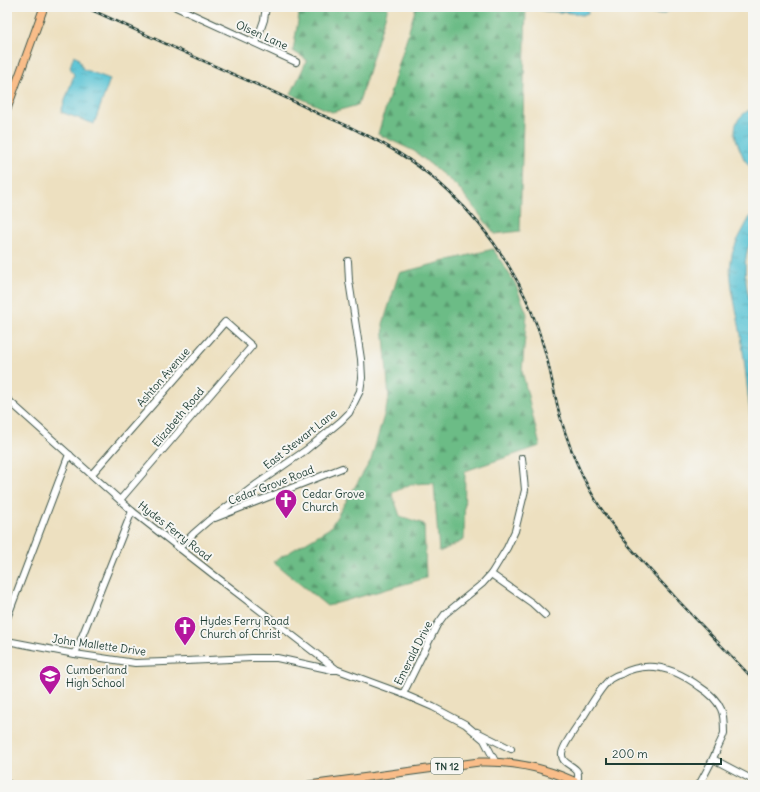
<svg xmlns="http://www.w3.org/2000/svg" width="760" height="792" font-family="Delius,sans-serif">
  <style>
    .forest { fill: url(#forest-firs); stroke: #467c5d }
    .water { fill: url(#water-ripples); stroke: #3c8084 }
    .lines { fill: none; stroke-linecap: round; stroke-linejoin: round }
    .minor-casing { stroke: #3e5549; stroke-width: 8 }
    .major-casing { stroke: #3e5549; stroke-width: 9 }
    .minor { stroke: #fff; stroke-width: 6 }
    .major { stroke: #f9bd89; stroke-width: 7 }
    .rail-casing { stroke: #1f3d34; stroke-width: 2.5 }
    .rail { stroke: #f6f6f2; stroke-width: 1; stroke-dasharray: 3; stroke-linecap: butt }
    .labels { text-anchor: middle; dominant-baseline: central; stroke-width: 4; stroke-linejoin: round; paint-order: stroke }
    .shield { fill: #f6f6f2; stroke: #60746d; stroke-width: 1 }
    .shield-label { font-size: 10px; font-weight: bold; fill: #1f3d34 }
    .street-label { font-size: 11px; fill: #1f3d34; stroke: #f6f6f2 }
    .poi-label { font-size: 11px; fill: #1f3d34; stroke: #f6f6f2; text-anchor: start }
  </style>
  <defs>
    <pattern id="forest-firs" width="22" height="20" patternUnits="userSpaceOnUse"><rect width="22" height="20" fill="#6cbc86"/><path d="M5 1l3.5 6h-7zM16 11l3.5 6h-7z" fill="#589a6e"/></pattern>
    <pattern id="water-ripples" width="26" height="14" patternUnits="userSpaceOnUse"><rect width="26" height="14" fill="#59c3d4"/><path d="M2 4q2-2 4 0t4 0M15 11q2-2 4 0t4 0" fill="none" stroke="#49a0ad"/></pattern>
  </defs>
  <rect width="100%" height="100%" fill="#f6f6f2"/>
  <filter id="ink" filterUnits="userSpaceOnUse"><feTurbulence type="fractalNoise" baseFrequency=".025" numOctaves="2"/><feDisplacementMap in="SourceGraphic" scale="8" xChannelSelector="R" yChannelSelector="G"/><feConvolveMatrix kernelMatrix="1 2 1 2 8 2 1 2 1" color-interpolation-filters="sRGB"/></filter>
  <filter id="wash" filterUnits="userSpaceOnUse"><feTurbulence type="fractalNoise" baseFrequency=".012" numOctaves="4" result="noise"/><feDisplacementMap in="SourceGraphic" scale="16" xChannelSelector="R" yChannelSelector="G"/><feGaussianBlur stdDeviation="0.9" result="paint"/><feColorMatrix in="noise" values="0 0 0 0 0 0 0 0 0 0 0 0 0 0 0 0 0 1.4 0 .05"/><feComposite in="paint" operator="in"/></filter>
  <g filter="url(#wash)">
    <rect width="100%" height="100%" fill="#ede0c0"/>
    <!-- forest -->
    <g class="forest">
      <path d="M298,7H388L358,105L332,112L291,94L307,60L293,51L299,15Z"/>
      <path d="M416,7H526L520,231L495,234L457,186L414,151L378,134Z"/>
      <path d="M493,249L515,283L527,314L522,371L540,446L465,471L464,540L439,552L434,483L411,484L392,493L400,516L424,524L426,578L327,606L273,562L330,528L371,460L389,398L383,324L399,273Z"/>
    </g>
    <!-- water -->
    <g class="water">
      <path d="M536,7H589L588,13L582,15L571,13L545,11L537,9Z"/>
      <path d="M635,7H675C659,18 651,16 635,7Z"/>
      <path d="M74,55L78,58L83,69L110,79L94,124L61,112L74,75L70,67Z"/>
      <path d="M753,108V127L751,133L750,143L753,149V172C751,167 747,163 744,159C742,155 741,151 739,147C731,128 735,117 753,108Z"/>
      <path d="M753,211V239C740,254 746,294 753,312V436L752,431L746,376L741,335L732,289L730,270L732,254L736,243Z"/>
    </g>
  </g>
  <g filter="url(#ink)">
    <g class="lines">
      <!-- minor casing -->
      <g class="minor-casing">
        <g id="minor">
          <path d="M176,7L296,62"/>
          <path d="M256,43L264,20L266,7"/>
          <path d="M7,399L132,511L219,579L336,669"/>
          <path d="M92,474L225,322L252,346L120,500"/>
          <path d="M215,518L342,468"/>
          <path d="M179,548L193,534L208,521L257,484L306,450L341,421L349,413L360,391L362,378L361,359L349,281L348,261"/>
          <path d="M491,574L532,603L545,615"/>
          <path d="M7,618L68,457L70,455"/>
          <path d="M7,641L75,654L135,663L164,662L252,658H277L332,670H338L403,694L433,707L465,724L484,740L495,761"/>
          <path d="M75,654L132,511"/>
          <path d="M403,694L437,625L445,614L482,584L491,574L507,548L515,531L525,490L522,458"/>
          <path d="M477,732L511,749"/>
          <path d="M713,759L753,780"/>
          <path d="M577,783C578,779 579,774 577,771C572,764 561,764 562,753C563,746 577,726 582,719C589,708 600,688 610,679C613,677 617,675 621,674C649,659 676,669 700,687C708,692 717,700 721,709C724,715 724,725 724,733C723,737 720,742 718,747C713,760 706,772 699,785"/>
        </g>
      </g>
      <!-- major casing -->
      <g class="major-casing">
        <g id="major">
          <path d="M7,109L44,7"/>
          <path d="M7,784L10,785"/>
          <path d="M309,785L479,762C514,761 550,769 582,785"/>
        </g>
      </g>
      <!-- minor -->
      <use href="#minor" class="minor"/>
      <!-- major -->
      <use href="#major" class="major"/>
      <!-- rail casing -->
      <g class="rail-casing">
        <path id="rail" d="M85,7C143,33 200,60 258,85C278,94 298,103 317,113C331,119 345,124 358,131C392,147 422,166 449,192C494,234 528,289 544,348C551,371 554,394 560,416C566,437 574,458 583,477C606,524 639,558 674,596C700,624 727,651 753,679"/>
      </g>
      <!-- rail -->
      <use href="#rail" class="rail"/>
    </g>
  </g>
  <!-- icons -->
  <defs>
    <g id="church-pin" transform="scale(1.15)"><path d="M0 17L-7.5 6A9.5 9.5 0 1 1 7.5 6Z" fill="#b5179e" stroke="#f6f6f2"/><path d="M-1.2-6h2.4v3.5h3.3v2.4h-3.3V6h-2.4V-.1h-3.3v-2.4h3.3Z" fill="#fff"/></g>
    <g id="school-pin" transform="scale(1.15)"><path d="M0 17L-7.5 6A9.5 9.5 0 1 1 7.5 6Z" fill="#b5179e" stroke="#f6f6f2"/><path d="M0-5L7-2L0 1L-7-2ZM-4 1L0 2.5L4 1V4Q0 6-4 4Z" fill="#fff"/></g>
  </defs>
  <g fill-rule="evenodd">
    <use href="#church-pin" x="286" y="500"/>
    <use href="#church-pin" x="185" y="627"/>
    <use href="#school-pin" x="50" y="676"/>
  </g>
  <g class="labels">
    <!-- shield labels -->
    <rect class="shield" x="431" y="758" width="32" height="16" rx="3"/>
    <g class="shield-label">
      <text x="447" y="766">TN 12</text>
    </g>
    <!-- street labels -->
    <g class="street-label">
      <text transform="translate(262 35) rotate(24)">Olsen Lane</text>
      <text transform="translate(163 377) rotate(-49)">Ashton Avenue</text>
      <text transform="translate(178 417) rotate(-50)">Elizabeth Road</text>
      <text transform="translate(300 439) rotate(-38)">East Stewart Lane</text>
      <text transform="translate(271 485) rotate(-21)">Cedar Grove Road</text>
      <text transform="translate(175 531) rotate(38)">Hydes Ferry Road</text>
      <text transform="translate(99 645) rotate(8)">John Mallette Drive</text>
      <text transform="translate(413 653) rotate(-63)">Emerald Drive</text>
    </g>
    <!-- poi labels -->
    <g class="poi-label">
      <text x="302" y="494">Cedar Grove<tspan x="302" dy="13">Church</tspan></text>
      <text x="200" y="621">Hydes Ferry Road<tspan x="200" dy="13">Church of Christ</tspan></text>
      <text x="66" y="670">Cumberland<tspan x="66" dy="13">High School</tspan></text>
    </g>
  </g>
  <!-- margin -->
  <rect width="760" height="792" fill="none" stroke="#f6f6f2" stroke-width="24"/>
  <!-- scale -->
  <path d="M606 758v6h115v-6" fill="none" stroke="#1f3d34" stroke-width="2"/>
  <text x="612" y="758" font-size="12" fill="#1f3d34" stroke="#f6f6f2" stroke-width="3" paint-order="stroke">200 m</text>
</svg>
